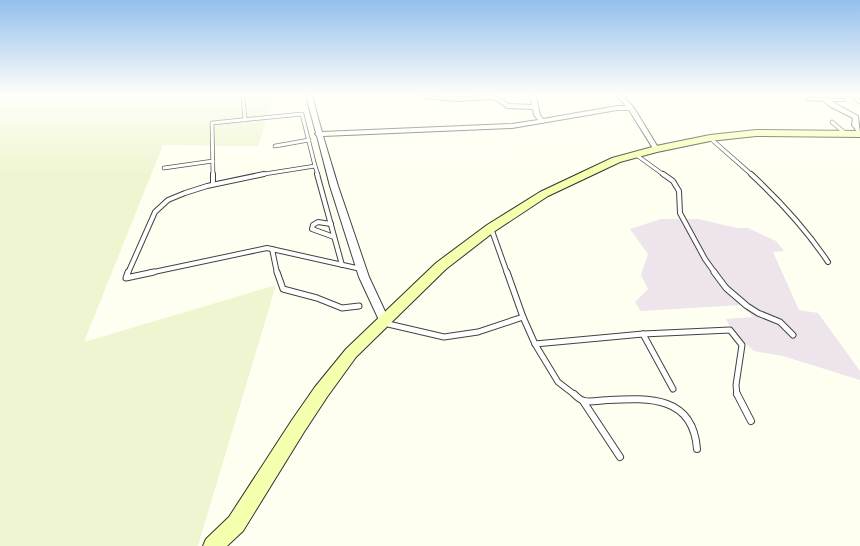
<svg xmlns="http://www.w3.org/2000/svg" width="860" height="546" font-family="'Zilla Slab',serif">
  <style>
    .industrial { fill: #ede4ec }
    .farmland { fill: #f0f5d1 }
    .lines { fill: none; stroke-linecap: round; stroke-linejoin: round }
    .service-far3-casing { stroke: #424242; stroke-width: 4.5 }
    .service-far2-casing { stroke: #424242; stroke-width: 6 }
    .service-far1-casing { stroke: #424242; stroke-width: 7 }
    .service-casing { stroke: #424242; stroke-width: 8 }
    .minor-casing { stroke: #424242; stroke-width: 2 }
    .secondary-casing { stroke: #313131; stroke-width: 2 }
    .service-far3 { stroke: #fff; stroke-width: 3 }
    .service-far2 { stroke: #fff; stroke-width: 4 }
    .service-far1 { stroke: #fff; stroke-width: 5 }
    .service { stroke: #fff; stroke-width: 6 }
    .minor { fill: #fff; fill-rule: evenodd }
    .secondary { fill: #f5ffad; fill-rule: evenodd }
  </style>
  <rect width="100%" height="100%" fill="#fffff1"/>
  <!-- industrial -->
  <path class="industrial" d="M661,219H698L737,228H748L776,241L784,251L773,252L799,310L818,313L860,371V380L783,356L754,351L734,333L726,319L753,317L741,305L641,311L635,302L648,289L641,275L648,254L630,229Z"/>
  <!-- farmland -->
  <path class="farmland" d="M0,96H275L258,146L163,145L84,342L276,285L198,546H0Z"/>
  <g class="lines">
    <!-- service-far3 casing -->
    <g class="service-far3-casing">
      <g id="service-far3">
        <path d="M852,96L860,102"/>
        <path d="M243,98L245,120"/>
        <path d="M832,122L846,134"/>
        <path d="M710,138L752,175"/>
        <path d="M275,146L309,140"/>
        <path d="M635,154L664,175"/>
        <path d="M164,168L213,161"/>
        <path d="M213,175L212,123L302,114L315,166"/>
        <path d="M258,175L315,166L318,175"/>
      </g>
    </g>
    <!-- service-far2 casing -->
    <g class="service-far2-casing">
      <g id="service-far2">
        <path d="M213,174V184"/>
        <path d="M317,174L342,265"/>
        <path d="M663,174L673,181L679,191L680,213L705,259L715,273"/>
        <path d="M751,174C780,201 806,229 828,262"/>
        <path d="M331,224L318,222L313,225L312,229L334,237"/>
        <path d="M491,228L507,273"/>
        <path d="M272,249L277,273"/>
        <path d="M128,273L155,212L168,200L185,193L207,186L264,174"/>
        <path d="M149,273L267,248L361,269"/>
      </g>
    </g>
    <!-- service-far1 casing -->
    <g class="service-far1-casing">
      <g id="service-far1">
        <path d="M128,272L126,278L154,272"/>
        <path d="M277,272L283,289L317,298L342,308L359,306"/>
        <path d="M507,272L523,317L535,344L558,382L575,395"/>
        <path d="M714,272L726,288L747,306L758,313L780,322L793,335"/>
        <path d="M385,320L388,324L444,337L478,332L523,317"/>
        <path d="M643,334L673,389"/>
        <path d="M535,344L643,334L730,330L742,345L736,385L737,395"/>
      </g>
    </g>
    <!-- service casing -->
    <g class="service-casing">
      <g id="service">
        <path d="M574,394C576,396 580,400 584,401C591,403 601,400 608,400C650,398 693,396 697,449"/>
        <path d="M737,394L751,421"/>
        <path d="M583,401L620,457"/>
      </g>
    </g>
    <!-- minor casing -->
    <g class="minor-casing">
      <g id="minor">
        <path d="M306,96H312L322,132L512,124L538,120L534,115L533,109L507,108L496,100L489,99L457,101L424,98L421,96L457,97L493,96L500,98L509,104L532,105L530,96H536L540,115L543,119L617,106H626L617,96H623L634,108L659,149L656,151L654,150L629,110H617L512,128L323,136L338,186L369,277L389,320L387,323L384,324L381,323L379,320L359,277L330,186L317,136L315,134L316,133Z"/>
        <path d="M809,97L844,99V101H831L858,116L860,134L858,133L852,125L853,118L831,107L823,101L807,100L806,99Z"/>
      </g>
    </g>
    <!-- secondary casing -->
    <g class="secondary-casing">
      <path id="secondary" d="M756,130L860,131V137L756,136L710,141L657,152L620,162L548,196L495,231L446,269L356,357L327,397L304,432L243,531L227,546H203L206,539L229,517L292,420L315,387L346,349L436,263L487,225L540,192L612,158L656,146L710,135Z"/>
    </g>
    <!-- service-far3 -->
    <use href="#service-far3" class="service-far3"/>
    <!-- service-far2 -->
    <use href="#service-far2" class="service-far2"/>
    <!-- service-far1 -->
    <use href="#service-far1" class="service-far1"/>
    <!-- service -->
    <use href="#service" class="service"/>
    <!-- minor -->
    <use href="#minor" class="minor"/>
    <!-- secondary -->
    <use href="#secondary" class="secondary"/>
  </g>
  <!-- sky -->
  <linearGradient id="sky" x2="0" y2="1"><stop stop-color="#94bfee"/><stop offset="0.55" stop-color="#fffff9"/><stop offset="1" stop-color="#fffff9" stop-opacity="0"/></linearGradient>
  <rect width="860" height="173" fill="url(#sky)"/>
</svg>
